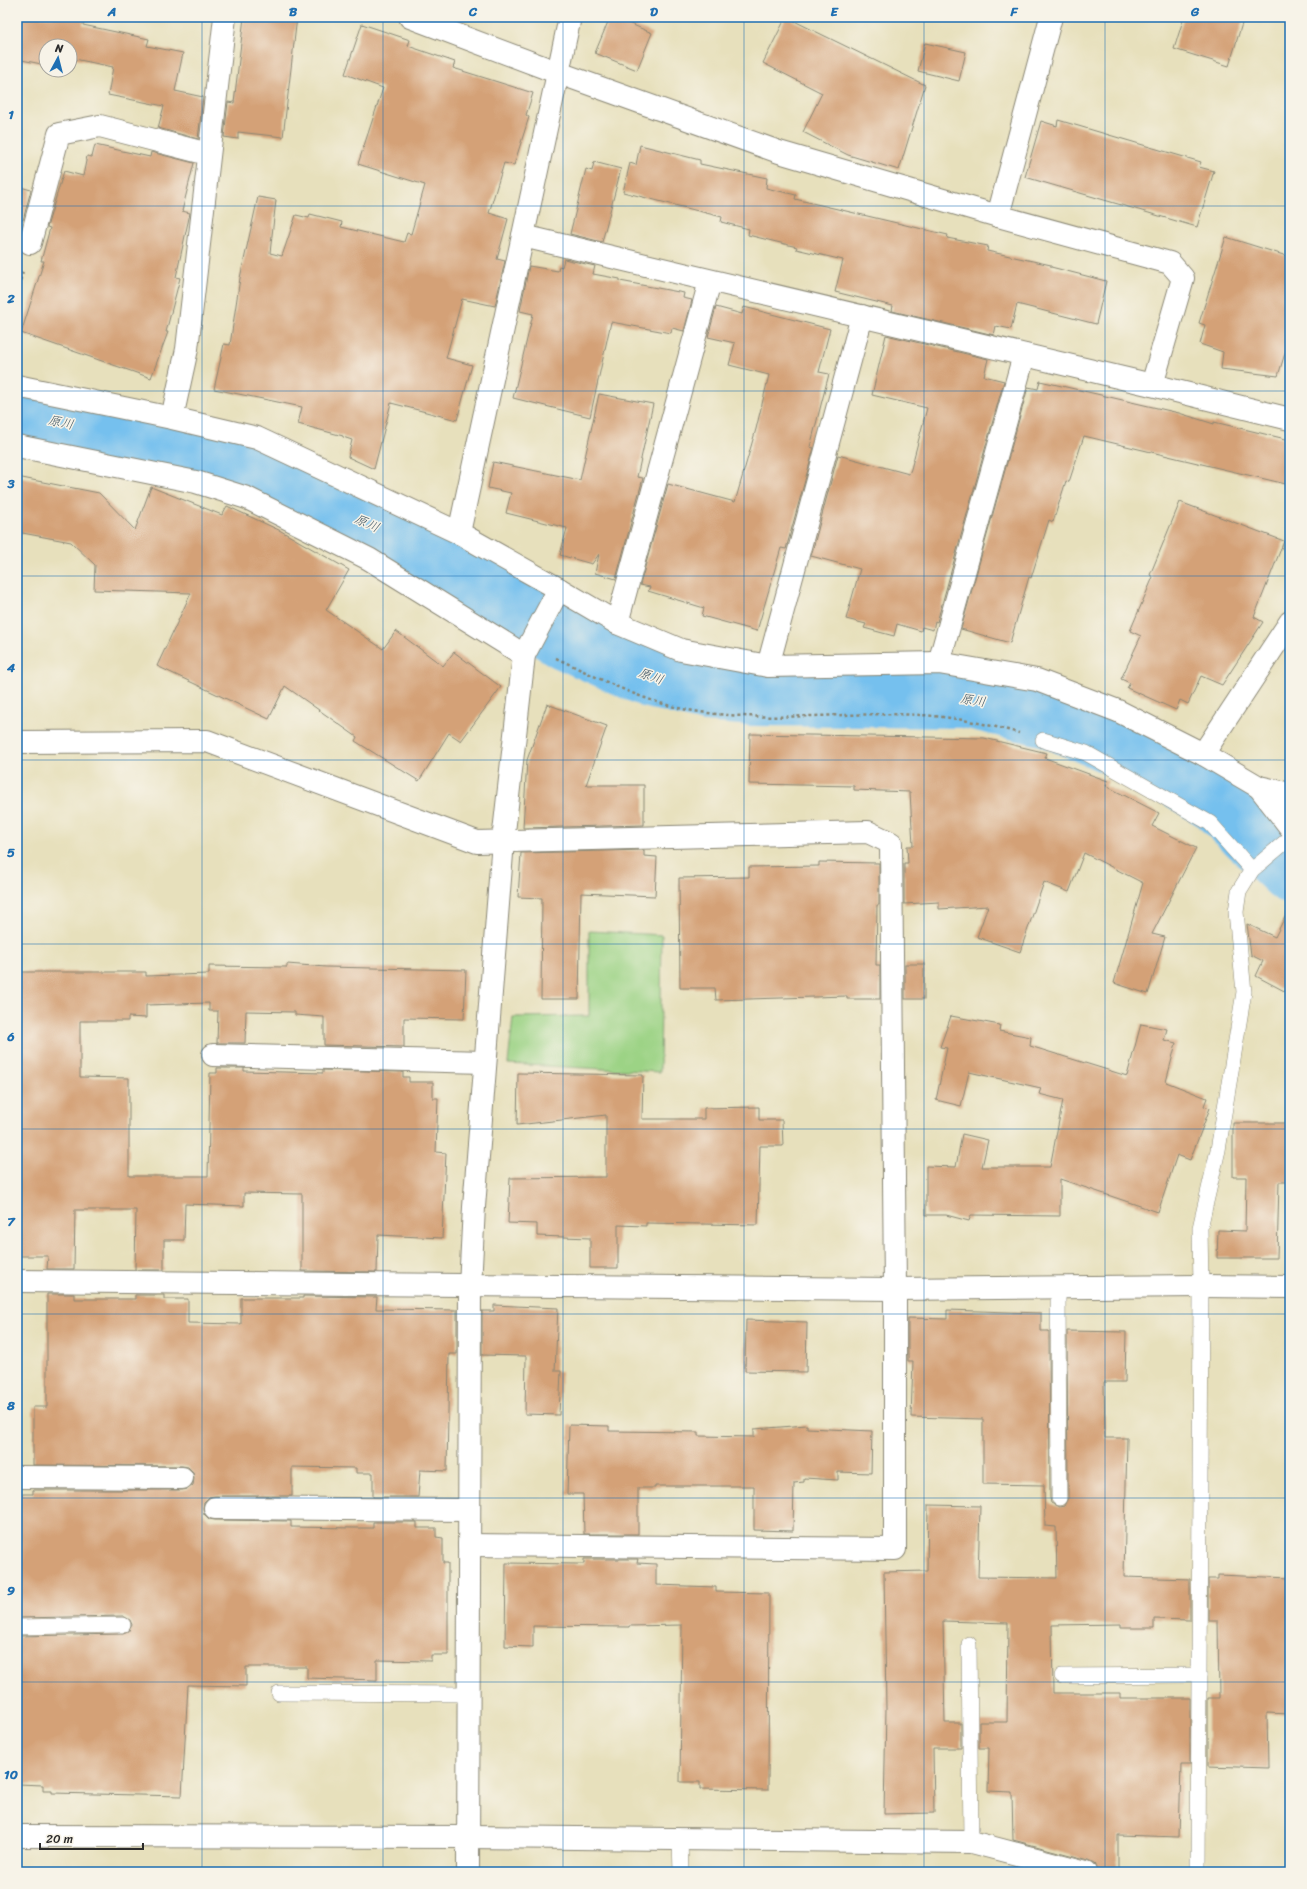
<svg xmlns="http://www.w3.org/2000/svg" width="1307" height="1889" font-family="Sriracha,'Klee One',sans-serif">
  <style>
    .green { fill: #9cd385; stroke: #647f58 }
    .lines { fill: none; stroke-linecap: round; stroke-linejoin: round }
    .river { stroke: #74c0ee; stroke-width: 62 }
    .building { fill: #d4a177 }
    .lane-casing { stroke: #898674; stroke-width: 16 }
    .street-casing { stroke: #898674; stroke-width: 24 }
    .path { stroke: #898674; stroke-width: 2.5; stroke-dasharray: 3 3; stroke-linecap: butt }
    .lane { stroke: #fff; stroke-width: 15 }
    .street { stroke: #fff; stroke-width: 22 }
    .grid { fill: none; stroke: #1f6fb2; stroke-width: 1; stroke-opacity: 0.55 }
    .labels { text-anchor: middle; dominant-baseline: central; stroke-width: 3; stroke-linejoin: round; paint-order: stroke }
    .water-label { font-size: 13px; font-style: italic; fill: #415866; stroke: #f7f3e8 }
    .neatline { fill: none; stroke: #1f6fb2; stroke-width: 1.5 }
    .grid-label { font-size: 13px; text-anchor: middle; font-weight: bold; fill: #1f6fb2 }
  </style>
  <rect width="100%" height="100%" fill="#f7f3e8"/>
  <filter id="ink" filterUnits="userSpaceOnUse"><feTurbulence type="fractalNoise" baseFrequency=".025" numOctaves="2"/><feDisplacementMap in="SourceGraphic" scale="8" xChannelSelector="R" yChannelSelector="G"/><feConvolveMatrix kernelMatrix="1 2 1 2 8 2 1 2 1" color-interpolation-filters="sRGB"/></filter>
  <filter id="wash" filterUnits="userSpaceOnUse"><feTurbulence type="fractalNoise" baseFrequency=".012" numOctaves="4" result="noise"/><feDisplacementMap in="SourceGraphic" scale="16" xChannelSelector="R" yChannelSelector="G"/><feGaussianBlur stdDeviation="0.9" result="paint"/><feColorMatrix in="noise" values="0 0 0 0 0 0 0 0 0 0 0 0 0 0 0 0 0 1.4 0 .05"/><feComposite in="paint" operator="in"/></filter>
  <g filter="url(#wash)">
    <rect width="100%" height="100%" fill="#e7e0bc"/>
    <!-- green -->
    <path class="green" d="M589,931L662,935L660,1072L508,1064L513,1017L589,1016Z"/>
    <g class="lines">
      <!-- river -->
      <path class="river" d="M17,413L41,419L214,455L397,536L566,639L650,677L706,691L754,695L965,697L1048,716L1151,760L1215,800L1290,872"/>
    </g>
    <g id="blocks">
      <!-- building -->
      <g class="building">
        <path d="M17,17H84L83,25L149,39L147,46L183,53L175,91L203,97L198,139L158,128L164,106L108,95L113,67L70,58V46H46V65L17,59Z"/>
        <path d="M244,17H297L283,137L238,132V139L224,137L228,102L234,103Z"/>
        <path d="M610,17H614L652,33L637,70L595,53Z"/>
        <path d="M786,17L925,85L899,170L848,155L803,132L822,93L763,63Z"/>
        <path d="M1184,17H1244L1229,66L1174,49Z"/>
        <path d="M362,24L410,40L408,46L455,62L453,68L533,93L526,115L529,117L514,165L504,163L489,213L508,219L497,259L505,261L495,306L462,299L446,358L472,365L457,420L391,403L374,469L348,457L352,440L343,437V436L298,424L302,407L214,389L224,344L230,345L240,278L258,197L276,200L270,253L282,256L296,215L309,218L310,214L342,222L341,227L404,242L407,233L411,234L425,185L358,164L383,88L345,74Z"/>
        <path d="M925,43L966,52L959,81L918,71Z"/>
        <path d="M1058,120L1201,162L1199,167L1214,171L1197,227L1025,177L1041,121L1057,126Z"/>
        <path d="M95,145L150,157L151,152L194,163L182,211L190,213L176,277L180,278L166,332H168L151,378L21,333L44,261H41L50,228L47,227L64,171L83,176L87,156L92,157Z"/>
        <path d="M640,145L700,160V164L767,178L766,188L796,195L795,199L948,235L947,238L988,246L987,251L1051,265V267L1106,281L1096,324L1017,304L1011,329L996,326L994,335L892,311L893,306L835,292L843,260L796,249L797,247L748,235L749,229L721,222L722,217L623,192L630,163L636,165Z"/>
        <path d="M594,162L621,169L602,242L570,234L586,169L592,171Z"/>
        <path d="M17,186L31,190L23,220L17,218Z"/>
        <path d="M1226,237L1290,257V337L1278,376L1221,369L1223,352L1200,344L1205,325L1199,323Z"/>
        <path d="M564,259L595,266L593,274L620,279V281L684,293L683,298L692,300L684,331L672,328L671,333L611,322L590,417L513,398L533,314L520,311L529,266L558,271L559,266L562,267Z"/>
        <path d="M716,307L742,314L744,307L830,329L819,372L829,374L810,447L814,448L786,549L781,548L757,631L702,616L704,608L648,591L650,587L640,585L668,484L735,502L756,429L769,375L729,365L735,343L708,337Z"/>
        <path d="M886,335L988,359L984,376L1004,381L937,622L935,621L933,630L922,627L921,631L897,624L894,636L864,628L866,624L846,619L860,569L811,556L838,455L909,474L911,469L927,408L872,395Z"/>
        <path d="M1040,381L1179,413L1214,424V422L1290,440V485L1084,436L1069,482L1066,481L1053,522L1049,520L1031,578L1029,577L1010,643L961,629L1028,387L1038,389Z"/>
        <path d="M599,394L653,404L637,477L643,478L616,579L595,573L599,554L592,564L560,555L567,528L506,513L511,493L488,488L493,462L580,480Z"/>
        <path d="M17,477L99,493L135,530L151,487L222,515L227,506L281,531L349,570L326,610L383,649L396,631L443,666L454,652L501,687L461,741L449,733L419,781L355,741L357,737L285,686L269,719L157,666L191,593L94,590L95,565L71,542L17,532Z"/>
        <path d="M1180,502L1284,541L1254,617L1263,622L1222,685L1201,676L1188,704L1180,700L1176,710L1127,688L1130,683L1121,679L1141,636L1130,631L1153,577L1150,575Z"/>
        <path d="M547,704L607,726L586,785H644V825L523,828L527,760Z"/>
        <path d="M750,734L984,738L1047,753L1045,758L1108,781L1106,786L1159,813L1152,826L1196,848L1152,934L1165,937L1148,994L1114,983L1143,883L1084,853L1069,892L1044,882L1020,952L977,937L988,906L939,909V902L904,904V863H908L907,846H913L910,792L854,790V786L749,784Z"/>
        <path d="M644,850V856L657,857L655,896L581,893L579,999H541L542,898L518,897L521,853Z"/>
        <path d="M819,862L879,863V905H877L876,965H880V999H847V996L716,1000L715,988H680L679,878L749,877V867L819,866Z"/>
        <path d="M1290,907V994L1256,976L1263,961L1251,955L1247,924L1275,937Z"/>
        <path d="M287,964L326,967L466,970L464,1019L404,1018V1047L324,1045V1017L295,1015V1012L246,1011L245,1043H217L218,1011H209V1003L146,1005V1018L128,1017V1021H80V1077L129,1078V1176H208L210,1073H217V1068H244V1071L323,1073V1070L403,1072V1077H409V1082H433V1098H438L436,1152L446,1153L442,1238L378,1235L377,1272L302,1271V1194L244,1193V1206L185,1204L184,1240H164V1270H135L136,1210H75L74,1269H47L48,1256H17V972H146V976L209,974V966L287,967Z"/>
        <rect x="905" y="964" width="19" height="35"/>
        <path d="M951,1016L1000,1025L999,1031L1031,1037L1030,1046L1127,1076L1141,1024L1167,1029L1164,1040L1176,1043L1166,1082L1207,1098L1204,1106L1210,1108L1190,1160L1177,1155L1158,1212L1060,1179V1216L971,1215L969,1221L946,1215H926V1166L956,1167L962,1134L988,1140L982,1167H1050L1063,1100L1039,1094L1041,1088L969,1072L961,1106L936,1100L947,1048L940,1047Z"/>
        <path d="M518,1073L643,1075L642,1119H704V1108L759,1107V1120H782L783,1146H760L758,1225L646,1223V1226L618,1225V1268H590V1238L537,1236V1224L508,1223L510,1178L606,1177V1115L517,1125Z"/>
        <path d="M1233,1123H1290V1182H1279L1277,1258H1217L1218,1230L1245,1231L1246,1177H1233Z"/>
        <path d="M47,1294H74V1299H135V1295H164V1299H188V1323L241,1324V1298H303V1296L377,1297L376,1309L457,1310V1354H449L447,1471L420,1470L418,1497H373V1473H356V1468L292,1467V1496H215L209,1497L204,1502L203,1508L204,1514L209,1519L215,1520L291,1521V1527L354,1528H373V1522H417V1528H436V1537L443,1538V1563H448V1655H431V1661L377,1660V1680L307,1678V1667H246V1686L188,1685L182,1796L52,1793V1791H43V1785L18,1784L19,1707H17V1636L123,1634L128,1632L132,1625L130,1620L123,1616L17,1618V1494H33V1490H182L188,1489L193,1485L194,1478L193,1472L188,1467L182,1466L33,1465V1407H47Z"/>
        <path d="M494,1305L558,1308L555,1371H561L559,1415L525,1414L526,1356L482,1355V1311H494Z"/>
        <path d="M947,1310L1041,1313V1331H1049L1050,1498L1051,1503L1059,1507L1064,1506L1068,1498L1067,1331L1126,1332L1125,1382H1104L1105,1438H1127L1124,1577L1190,1579V1620L1154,1619V1628H1121V1624L1052,1625L1053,1693H1120V1698H1190V1765H1181L1179,1837L1118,1835V1872H1098L1095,1863L1089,1860L1013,1840L1012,1792L988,1791L989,1748H979V1722H1007L1008,1623L943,1621L945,1723H961V1748H933L934,1813L884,1814L886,1709L884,1572L927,1571L928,1505L980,1506L978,1577L1057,1578L1056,1527L1045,1526L1044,1485L983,1484V1419L911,1417L913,1361H908V1318L947,1319Z"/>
        <path d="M746,1320L807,1322L806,1372L745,1371Z"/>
        <path d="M569,1425L609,1426V1431L698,1432V1436L754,1437V1429L807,1425V1428L872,1431L871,1473L838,1472V1480L804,1478V1482L794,1483L793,1531L754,1530V1486H655V1488H638V1534H584L583,1494H567Z"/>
        <path d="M584,1559H638L637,1563L656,1564V1585L716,1587V1592L769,1593L768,1790L700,1789V1782H680L682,1625L629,1626V1627L533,1626V1647L505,1646L506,1563L577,1564H584Z"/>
        <path d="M1218,1575L1290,1578V1714L1267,1713L1268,1768L1208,1766V1698H1219L1218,1620H1208V1579H1218Z"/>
        <path d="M1013,1866L1036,1872H1013Z"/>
      </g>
    </g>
  </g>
  <g filter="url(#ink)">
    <use href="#blocks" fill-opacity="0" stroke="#898674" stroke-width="1"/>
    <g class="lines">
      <!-- lane casing -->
      <g class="lane-casing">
        <g id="lane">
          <path d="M1043,740L1086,753L1210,823L1252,870"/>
          <path d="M1058,1288L1059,1498"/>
          <path d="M17,1627L123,1625"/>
          <path d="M969,1644L971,1842"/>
          <path d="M1062,1676L1199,1675"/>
          <path d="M279,1693L468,1694"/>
          <path d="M680,1840L681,1872"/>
          <path d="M1198,1872L1201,1286L1200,1228L1218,1150L1244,992L1236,912L1239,891L1252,870L1290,838"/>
        </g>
      </g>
      <!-- street casing -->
      <g class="street-casing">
        <g id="street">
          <path d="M410,17L559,73L779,152L998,216L1170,263L1183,278L1152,385L1290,419"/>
          <path d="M998,216L1051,17"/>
          <path d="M523,236L1152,385"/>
          <path d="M30,243L59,134L100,126L208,154"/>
          <path d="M17,386L172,418L257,438L459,533L559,589L617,623L681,650L768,666L939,663L1037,680L1118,711L1203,754L1259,787L1290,794"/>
          <path d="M172,418L187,349L225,17"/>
          <path d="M17,446L196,482L247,498L369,559L524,655"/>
          <path d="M459,533L570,17"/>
          <path d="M617,623L710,281"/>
          <path d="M939,663L1024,355"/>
          <path d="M768,666L862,316"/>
          <path d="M17,742L207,741L477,842L868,832L891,843L895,1289V1549L469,1545"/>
          <path d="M1203,754L1290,622"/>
          <path d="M1259,787L1290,827"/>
          <path d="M213,1055L485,1062"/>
          <path d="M17,1281L895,1289L1201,1286L1290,1287"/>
          <path d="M17,1477L182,1478"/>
          <path d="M215,1508L469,1510"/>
          <path d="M17,1836L468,1837L971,1842L1086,1872"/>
          <path d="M468,1872L470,1286L474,1207L503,841L524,655L559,589"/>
        </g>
      </g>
      <!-- path -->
      <g class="path">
        <path d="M17,292L23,271"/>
        <path d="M556,658C599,678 641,701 688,710C765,724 843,711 921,715C954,717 987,724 1019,733"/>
      </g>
      <!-- lane -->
      <use href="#lane" class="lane"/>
      <!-- street -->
      <use href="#street" class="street"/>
    </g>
  </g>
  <!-- grid -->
  <path class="grid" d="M202,17V1872M383,17V1872M563,17V1872M744,17V1872M924,17V1872M1105,17V1872M17,206H1290M17,391H1290M17,576H1290M17,760H1290M17,944H1290M17,1129H1290M17,1314H1290M17,1498H1290M17,1682H1290"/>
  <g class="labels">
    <!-- water labels -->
    <g class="water-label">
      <text transform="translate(61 422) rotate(12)">原川</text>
      <text transform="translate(367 523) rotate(24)">原川</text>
      <text transform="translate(651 676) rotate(19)">原川</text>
      <text transform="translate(973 700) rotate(9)">原川</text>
    </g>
  </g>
  <!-- margin -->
  <rect width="1307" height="1889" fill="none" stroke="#f7f3e8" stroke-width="44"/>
  <!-- north arrow -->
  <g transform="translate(58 58) rotate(7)"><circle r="19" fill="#f7f3e8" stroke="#a5a39c"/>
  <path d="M0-3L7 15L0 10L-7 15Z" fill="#1f6fb2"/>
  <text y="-6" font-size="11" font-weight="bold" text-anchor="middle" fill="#2b2b2b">N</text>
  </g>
  <!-- scale -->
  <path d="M40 1843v6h103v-6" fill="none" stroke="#2b2b2b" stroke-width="2"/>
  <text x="46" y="1843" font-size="12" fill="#2b2b2b" stroke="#f7f3e8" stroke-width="3" paint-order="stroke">20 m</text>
  <rect x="22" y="22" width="1263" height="1845" class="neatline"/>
  <g class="grid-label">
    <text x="112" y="16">A</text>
    <text x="293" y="16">B</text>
    <text x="473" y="16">C</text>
    <text x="654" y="16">D</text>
    <text x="834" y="16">E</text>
    <text x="1014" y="16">F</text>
    <text x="1195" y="16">G</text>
    <text x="11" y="119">1</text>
    <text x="11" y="303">2</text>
    <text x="11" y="488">3</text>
    <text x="11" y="672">4</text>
    <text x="11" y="857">5</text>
    <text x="11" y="1041">6</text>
    <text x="11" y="1226">7</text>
    <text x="11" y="1410">8</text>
    <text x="11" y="1595">9</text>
    <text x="11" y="1779">10</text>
  </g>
</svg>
